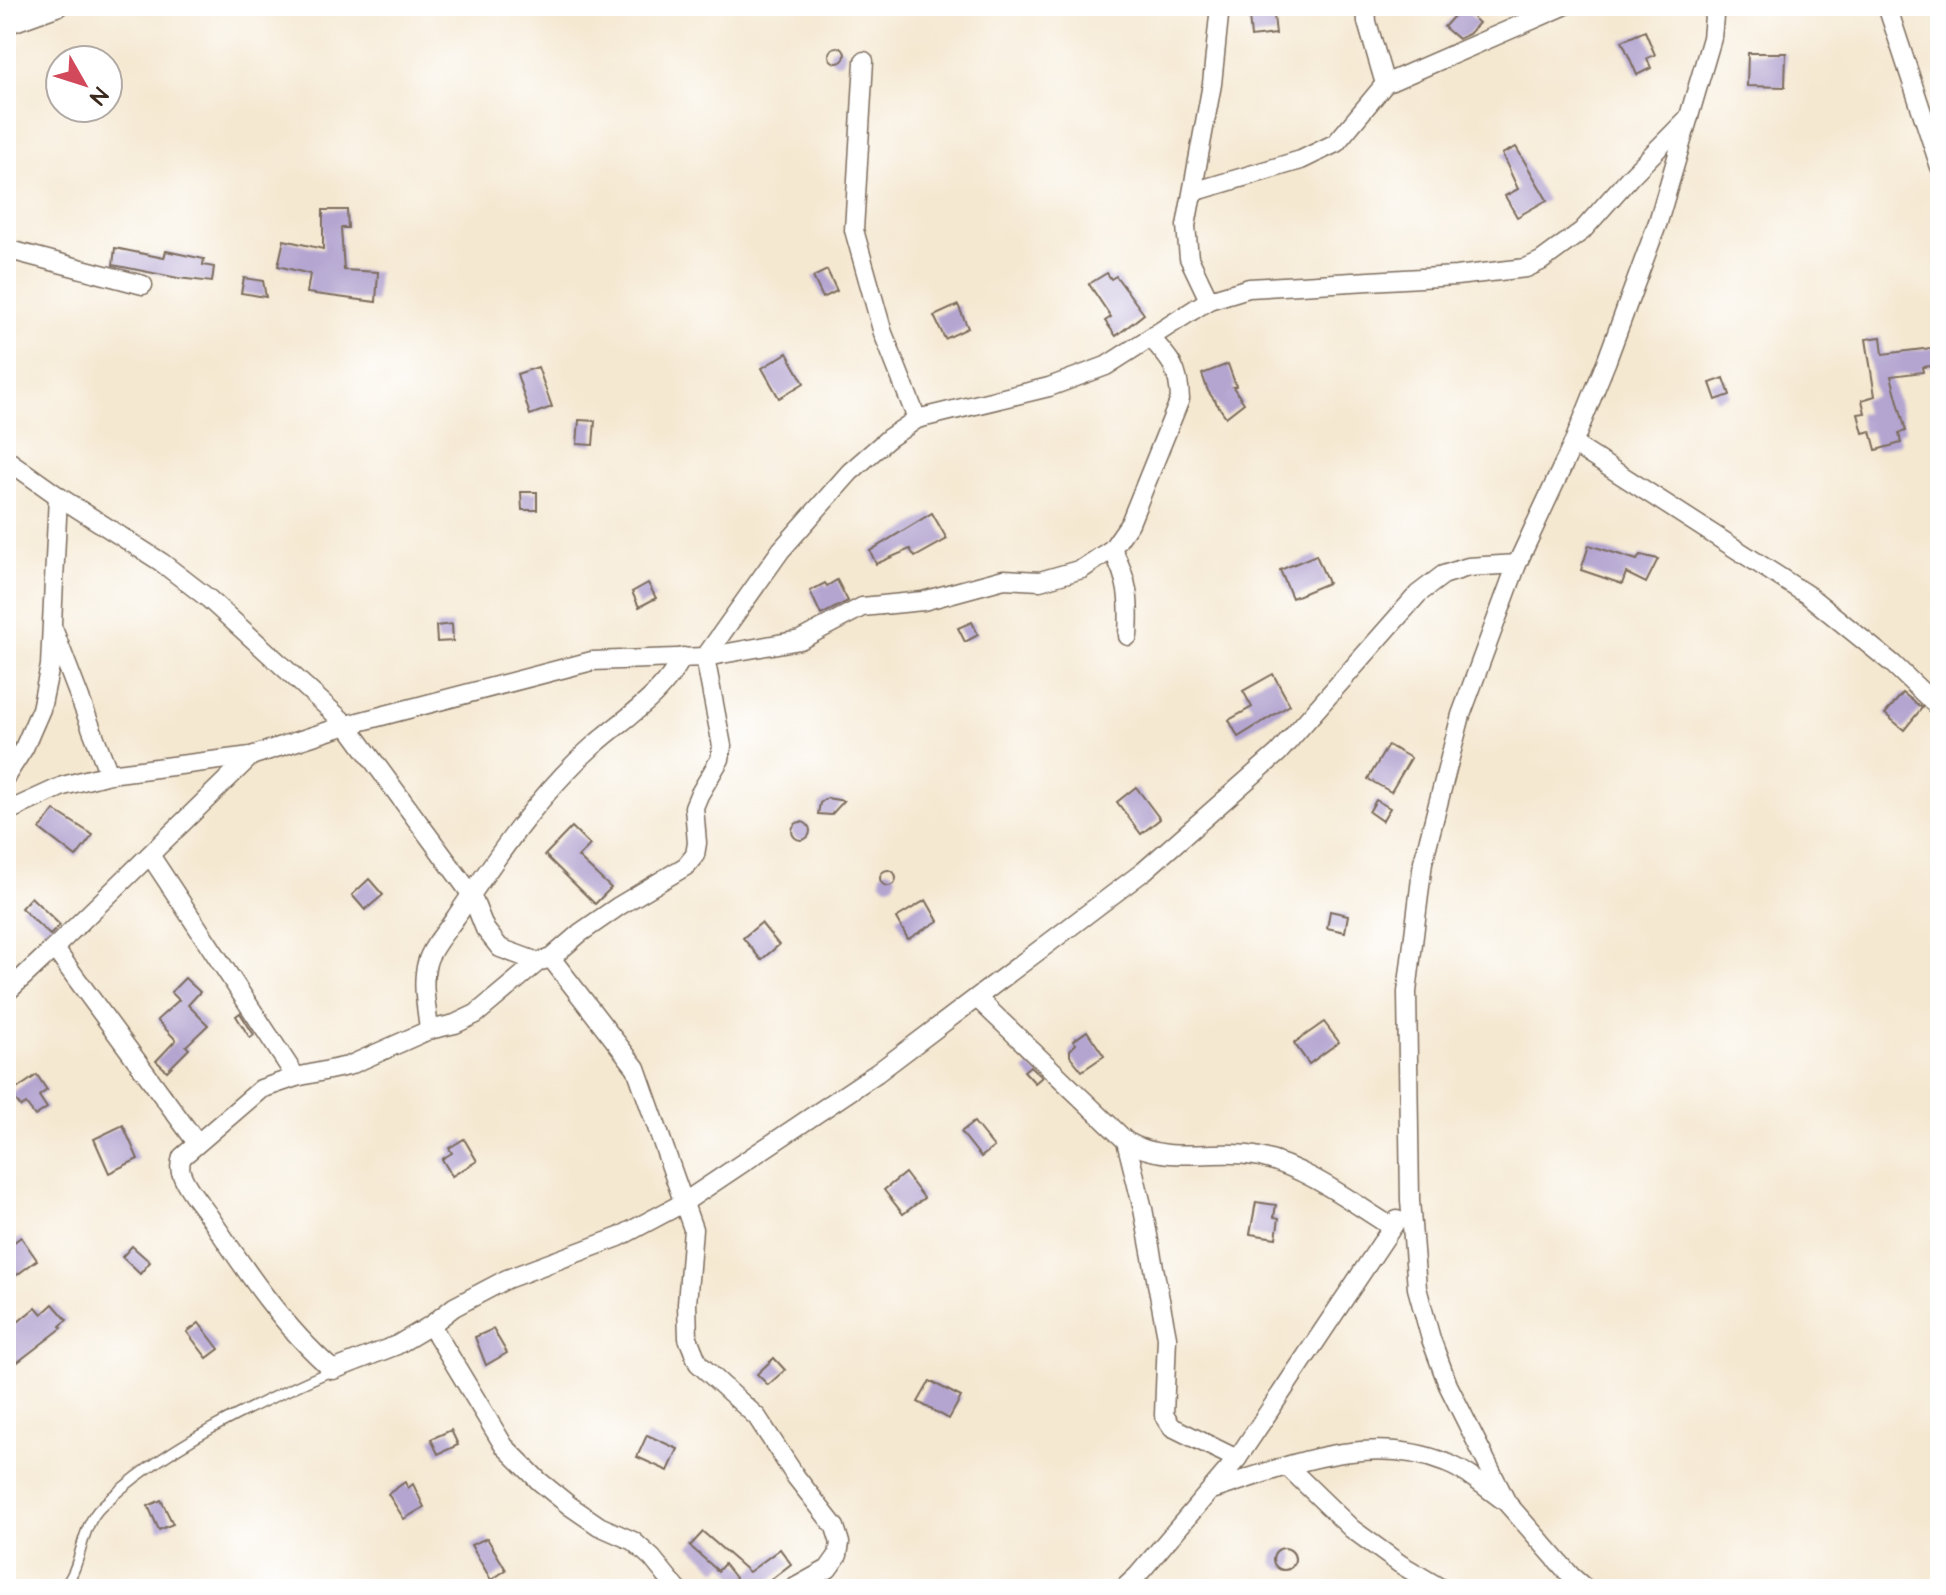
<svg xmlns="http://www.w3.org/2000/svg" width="1946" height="1595" font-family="'Architects Daughter',sans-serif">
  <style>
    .building { fill: #b4a5d0 }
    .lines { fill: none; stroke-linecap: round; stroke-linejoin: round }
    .service-casing { stroke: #7c6c5d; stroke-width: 12 }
    .minor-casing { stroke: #7c6c5d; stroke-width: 21 }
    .service { stroke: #fff; stroke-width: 9 }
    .minor { stroke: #fff; stroke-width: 18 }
  </style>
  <rect width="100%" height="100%" fill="#fff"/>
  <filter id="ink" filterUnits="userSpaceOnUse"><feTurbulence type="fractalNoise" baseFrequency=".0125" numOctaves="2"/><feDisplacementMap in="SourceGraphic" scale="16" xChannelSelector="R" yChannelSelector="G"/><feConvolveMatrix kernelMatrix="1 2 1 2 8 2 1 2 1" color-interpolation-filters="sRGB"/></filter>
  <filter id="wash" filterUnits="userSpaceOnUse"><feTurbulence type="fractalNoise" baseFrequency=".006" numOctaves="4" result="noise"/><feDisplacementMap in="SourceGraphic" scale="32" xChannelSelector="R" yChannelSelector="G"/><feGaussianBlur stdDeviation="1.8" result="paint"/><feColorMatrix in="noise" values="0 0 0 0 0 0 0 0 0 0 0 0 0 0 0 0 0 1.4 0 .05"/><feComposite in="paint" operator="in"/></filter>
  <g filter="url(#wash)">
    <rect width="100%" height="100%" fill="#f5e8d1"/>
    <g id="blocks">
      <!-- building -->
      <g class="building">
        <path d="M1248,6H1273L1276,34L1251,37Z"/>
        <path d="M1462,7L1479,23L1469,34L1458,39L1444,27Z"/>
        <path d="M1645,31L1655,55L1647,58L1651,68L1637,75L1622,41Z"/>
        <circle cx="837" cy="55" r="8"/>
        <path d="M1748,53H1786L1785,87L1747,86Z"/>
        <path d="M1516,147L1547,200L1517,217L1505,196L1518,189L1502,154Z"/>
        <path d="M323,210H347L348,228H341L344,270L378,272L376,302L307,293L310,274L278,266L284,240L323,249Z"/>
        <path d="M115,248L164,258L166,251L204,259L203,265L214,267L212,282L178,278L113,265Z"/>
        <path d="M827,270L837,291L823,298L813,277Z"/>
        <path d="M1107,273L1111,279L1116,276L1144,314L1116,336L1105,321L1111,317L1089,284Z"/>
        <path d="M244,278L263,281L266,297L241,293Z"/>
        <path d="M958,305L968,328L945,339L934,316Z"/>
        <path d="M1881,337L1883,354L1940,347V365L1922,367L1923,372L1891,376L1906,431L1899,433L1901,443L1876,450L1871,431L1863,433L1858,414L1865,413L1862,400L1875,396L1866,339Z"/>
        <path d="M787,353L804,383L779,398L762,368Z"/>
        <path d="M1228,364L1236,386L1233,387L1244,403L1226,417L1208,391L1202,374Z"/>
        <path d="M538,367L552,407L530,415L517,374Z"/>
        <path d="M1724,378L1730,395L1716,400L1710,383Z"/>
        <path d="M579,420L595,421L593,445L577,444Z"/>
        <path d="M521,492H537V510H522Z"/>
        <path d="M932,513L947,539L915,557L910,549L876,564L870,551Z"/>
        <path d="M1589,545L1637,560L1640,555L1658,559L1646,583L1626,573L1622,584L1581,570Z"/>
        <path d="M1316,555L1328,583L1292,598L1280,570Z"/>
        <path d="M837,580L848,601L821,615L810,591L825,583L827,586Z"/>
        <path d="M648,583L656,598L639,607L632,592Z"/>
        <path d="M972,622L978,635L965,642L958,628Z"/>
        <path d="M452,624L453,641L437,642L436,626Z"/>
        <path d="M1273,674L1290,705L1238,737L1229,720L1252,707L1243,691Z"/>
        <path d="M1903,693L1922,708L1904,730L1885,714Z"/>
        <path d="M1388,745L1411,758L1391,792L1368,779Z"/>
        <path d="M1136,787L1160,819L1141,834L1117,802Z"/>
        <path d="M827,798L844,801L831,815L818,814L820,803Z"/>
        <path d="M1376,800L1390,808L1382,821L1369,812Z"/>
        <path d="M54,810L93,835L76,857L40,829Z"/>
        <circle cx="801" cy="831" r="9"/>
        <path d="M572,827L590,845L578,857L611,888L595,904L545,855Z"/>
        <circle cx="888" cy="878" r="8"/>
        <path d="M369,879L383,895L365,910L352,895Z"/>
        <path d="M31,897L60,925L50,935L21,908Z"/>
        <path d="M926,900L938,921L908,939L896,918Z"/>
        <path d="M1330,911L1348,915L1345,932L1327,928Z"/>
        <path d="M761,923L779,945L761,960L743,938Z"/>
        <path d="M185,978L200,992L188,1005L208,1025L186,1046L189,1049L167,1071L156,1061L176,1040L157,1020L179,1000L171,992Z"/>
        <path d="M240,1013L254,1035L250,1038L236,1016Z"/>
        <path d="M1324,1022L1339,1042L1309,1064L1294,1043Z"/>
        <path d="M1087,1031L1104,1056L1082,1071L1070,1056V1050L1076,1044L1073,1041Z"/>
        <path d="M1030,1066L1042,1077L1035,1083L1024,1071Z"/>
        <path d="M37,1075L47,1090L39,1096L47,1108L35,1116L26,1104L21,1107L11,1093Z"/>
        <path d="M974,1122L994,1147L981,1157L961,1132Z"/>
        <path d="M123,1125L138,1159L109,1173L94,1139Z"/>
        <path d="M464,1139L477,1161L452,1176L442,1159L452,1153L449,1148Z"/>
        <path d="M905,1173L924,1198L903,1214L884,1190Z"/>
        <path d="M1256,1202L1276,1205L1274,1217L1279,1218L1276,1238L1250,1234Z"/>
        <path d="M21,1237L37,1260L6,1283V1248Z"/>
        <path d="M132,1246L150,1262L140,1274L122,1257Z"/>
        <path d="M53,1304L67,1320L60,1326L62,1328L6,1371V1332L36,1307L42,1314Z"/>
        <path d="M199,1323L219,1349L207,1358L187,1332Z"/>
        <path d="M493,1329L507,1353L486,1365L475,1337Z"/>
        <path d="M774,1358L785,1370L768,1385L757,1374Z"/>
        <path d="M930,1381L961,1397L949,1419L918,1402Z"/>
        <path d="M451,1430L458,1445L438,1454L431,1439Z"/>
        <path d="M647,1435L678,1449L668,1471L637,1457Z"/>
        <path d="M405,1482L408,1488L413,1484L424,1507L404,1519L388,1494Z"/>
        <path d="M161,1500L173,1524L159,1530L148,1506Z"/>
        <path d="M703,1532L749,1572L780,1549L791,1564L759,1589H744L724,1564L718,1571L690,1546Z"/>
        <path d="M487,1538L506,1570L491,1580L471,1545Z"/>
        <circle cx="1284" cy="1559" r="11"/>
      </g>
    </g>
  </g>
  <g filter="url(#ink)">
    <use href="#blocks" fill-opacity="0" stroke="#7c6c5d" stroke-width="2"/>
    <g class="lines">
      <!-- service casing -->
      <g class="service-casing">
        <path id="service" d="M62,1589C84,1566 78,1530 101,1507C163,1447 255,1404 333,1370"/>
      </g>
      <!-- minor casing -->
      <g class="minor-casing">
        <g id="minor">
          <path d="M1366,6L1367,22L1385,84"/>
          <path d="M1887,6L1940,167"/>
          <path d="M6,25L59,6"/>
          <path d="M864,61L854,230L883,333L917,419"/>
          <path d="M1193,192L1301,160L1336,143L1385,84L1564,6"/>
          <path d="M6,249L143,285"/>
          <path d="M1209,300L1189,258L1186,226L1212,84L1220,6"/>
          <path d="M1573,444L1809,596L1893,664L1940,709"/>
          <path d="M6,459L58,496L161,562L209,599L347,725L471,894L485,929L500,948L538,962"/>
          <path d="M1112,549C1129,581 1130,600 1128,636"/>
          <path d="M1517,564L1468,567L1443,575L1418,594L1278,753L1144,871L877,1073L683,1203L619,1237L507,1279L454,1307L431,1325L397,1345L333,1370C284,1328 245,1270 209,1216C200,1203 187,1189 182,1175C179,1169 180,1163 182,1157L261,1089L296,1077L348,1066L429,1030L455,1024L476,1014L538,962L551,958L580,933L619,906L686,866L695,855L697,843L694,807L699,795L720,759L722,746L705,657L781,550L850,472L889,438L917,419L1049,387L1106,366L1209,300L1249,288L1456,276L1526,268L1541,261L1582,231L1631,176L1689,117"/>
          <path d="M54,631L109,774"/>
          <path d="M6,776L24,748L41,709L50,666L58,496"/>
          <path d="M6,812L63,786L109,774L251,756L347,725L592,661L705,657L800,640L862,607L923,601L1004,579L1040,581L1082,569L1112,549L1130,523L1180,399C1179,369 1171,360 1151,338"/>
          <path d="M150,855L296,1077"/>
          <path d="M551,958L636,1068L693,1229L687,1304L688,1338L698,1363L757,1417L796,1477L835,1527L840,1543L838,1555L828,1569L792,1589"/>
          <path d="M6,993L54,948"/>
          <path d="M978,999L1126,1141C1169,1166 1216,1147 1260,1157C1309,1169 1350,1201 1392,1227"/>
          <path d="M429,1030C427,1008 421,984 427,963C431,947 447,931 456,917C496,858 539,794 593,746C629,714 657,701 683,657"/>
          <path d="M1126,1141L1143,1209L1167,1337L1164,1415L1172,1427L1237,1459"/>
          <path d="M197,1143L54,948L251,756"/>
          <path d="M431,1325L504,1446L539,1481L570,1506L599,1526L633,1541L652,1558L677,1589"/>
          <path d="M1287,1466L1352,1529L1400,1564L1442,1589"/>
          <path d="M1212,1490C1288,1466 1368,1431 1446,1463C1467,1471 1485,1487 1503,1500"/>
          <path d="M1123,1589L1137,1576L1237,1459L1397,1220"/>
          <path d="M1586,1589L1571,1576L1507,1503L1448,1385L1431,1339L1417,1288L1410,1200L1407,992L1423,862L1461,715L1517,564L1573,444L1607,360L1658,222L1712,38L1715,6"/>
        </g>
      </g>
      <!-- service -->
      <use href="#service" class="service"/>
      <!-- minor -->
      <use href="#minor" class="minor"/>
    </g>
  </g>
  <!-- margin -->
  <rect width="1946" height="1595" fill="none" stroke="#fff" stroke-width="32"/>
  <!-- north arrow -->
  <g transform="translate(84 84) rotate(129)"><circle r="38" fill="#ffffff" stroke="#b1aaa5" stroke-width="2"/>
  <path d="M0-6L14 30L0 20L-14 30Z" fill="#d1495b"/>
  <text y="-12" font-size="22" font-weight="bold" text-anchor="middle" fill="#3b2a1e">N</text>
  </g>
</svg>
